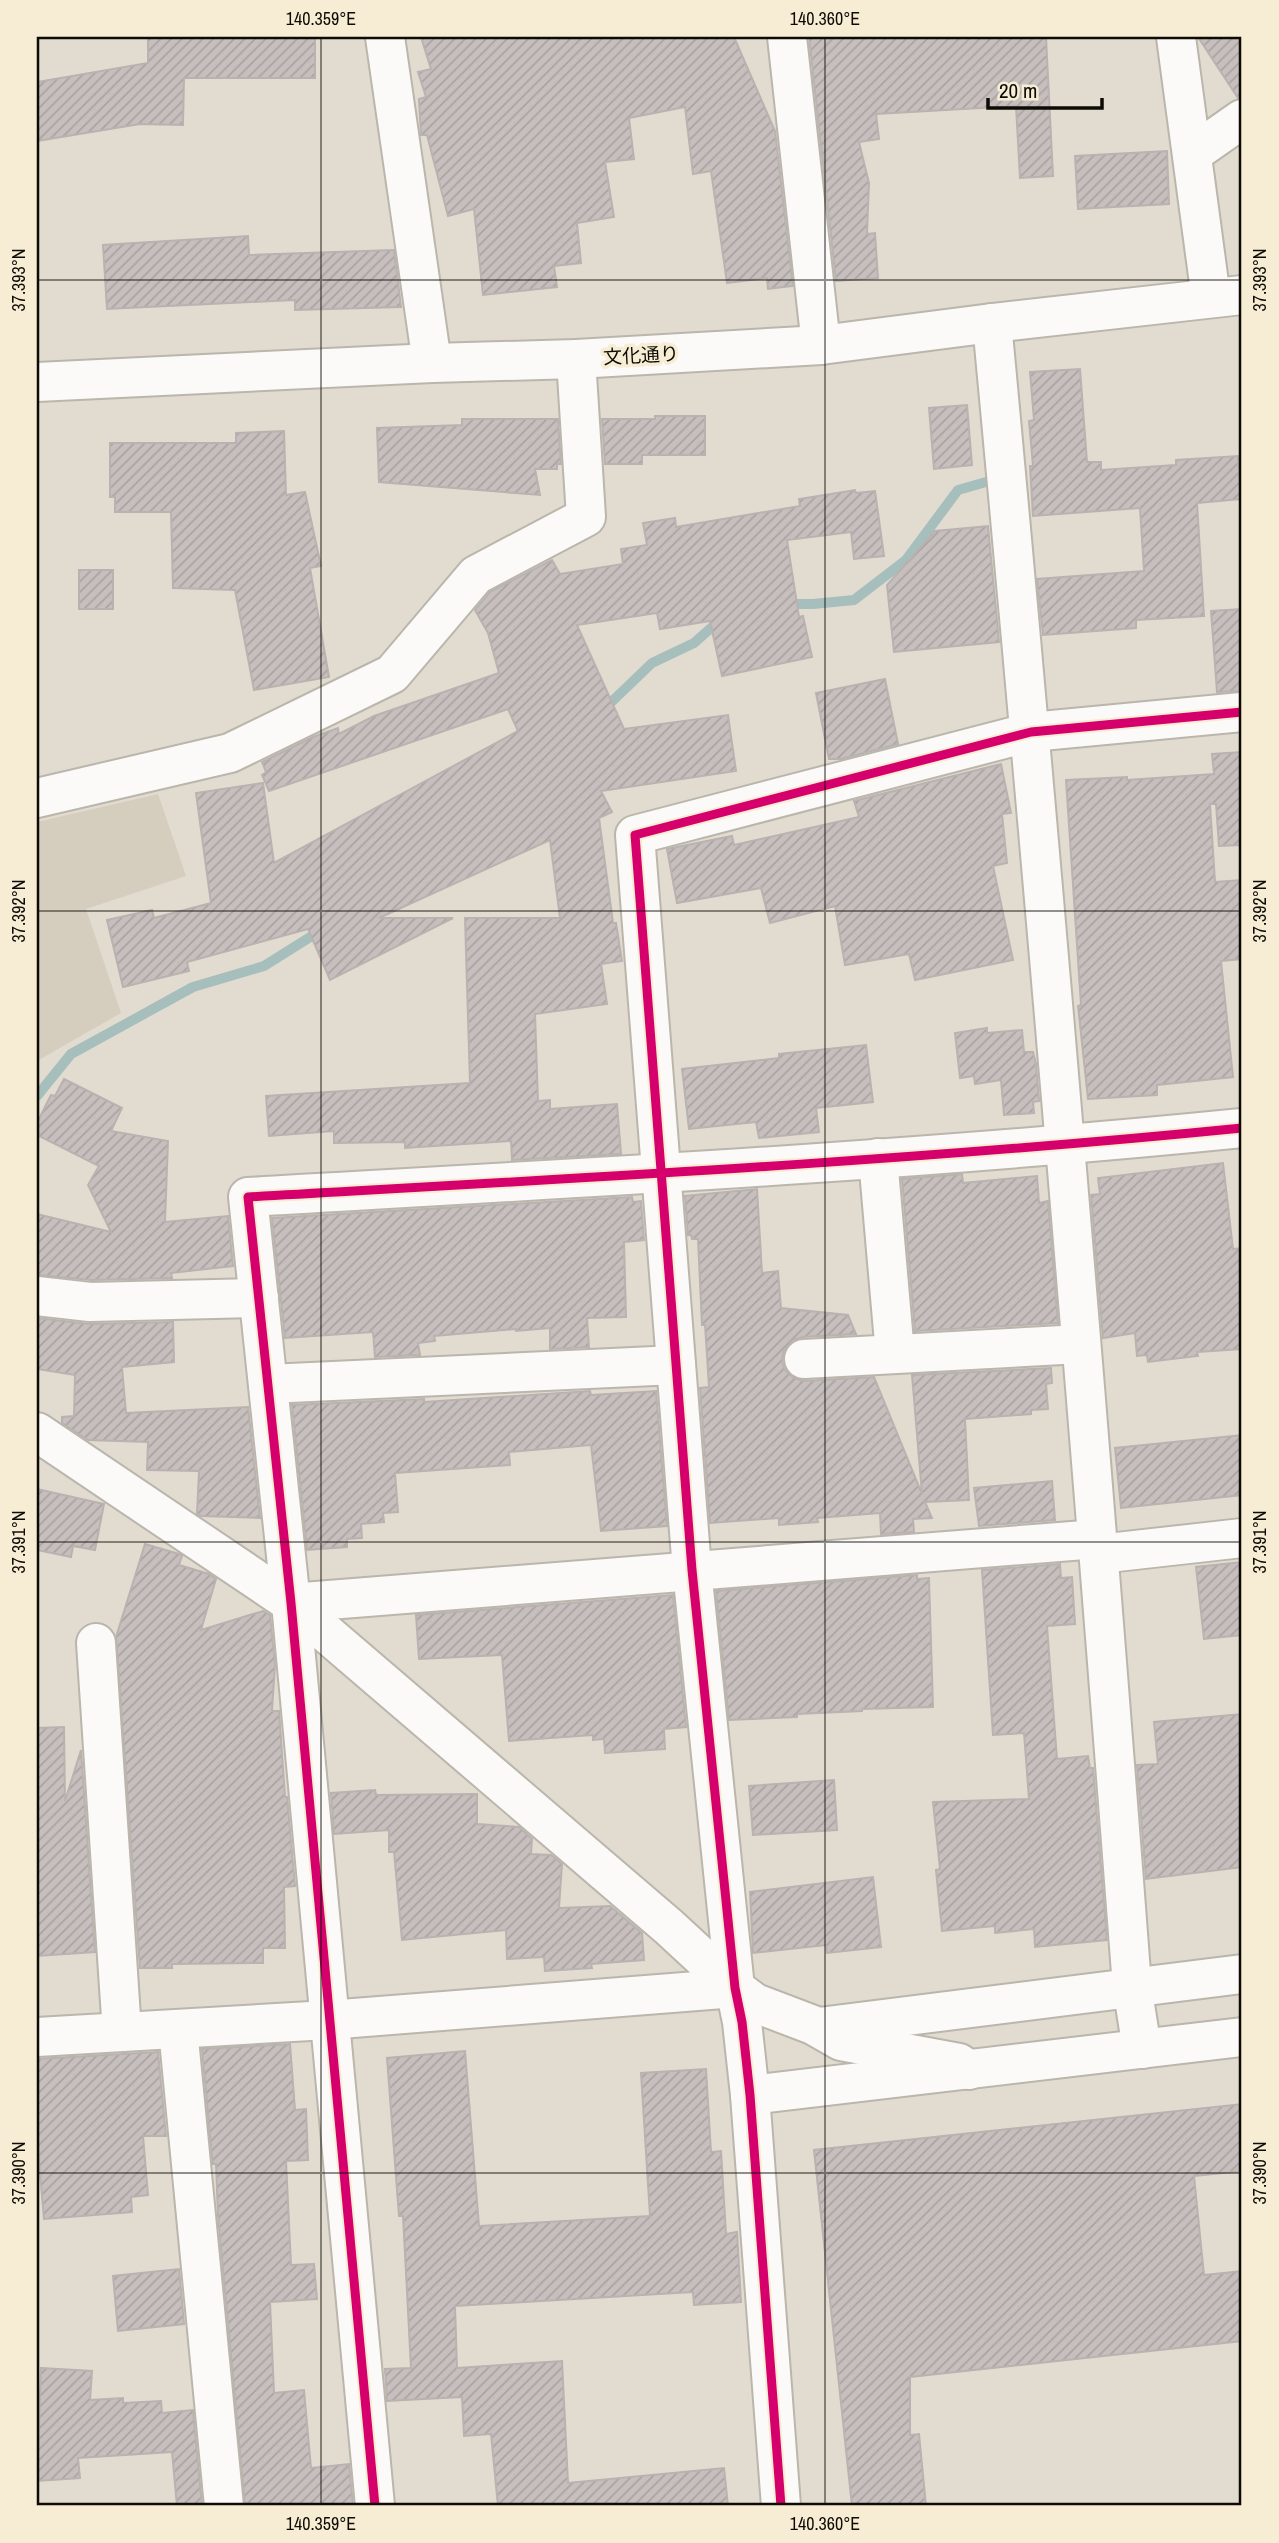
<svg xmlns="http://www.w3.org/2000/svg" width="1279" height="2543" font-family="'Archivo Narrow','Noto Sans JP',sans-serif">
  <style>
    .park { fill: #d5cebe }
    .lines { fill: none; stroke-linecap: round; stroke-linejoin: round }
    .stream { stroke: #a6bfbd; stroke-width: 10 }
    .building { fill: url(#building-hatch); stroke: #b9b2b0; stroke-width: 2 }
    .minor-casing { stroke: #bab6ac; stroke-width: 42 }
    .minor { stroke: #fbfaf8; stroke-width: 38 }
    .cycleway-casing { stroke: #f7edd5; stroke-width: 13 }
    .cycleway { stroke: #d6006c; stroke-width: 9 }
    .ticks { fill: none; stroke: #0e0b04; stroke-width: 2; stroke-opacity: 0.45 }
    .labels { text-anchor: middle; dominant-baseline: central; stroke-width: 7; stroke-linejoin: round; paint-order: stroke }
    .street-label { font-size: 19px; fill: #0e0b04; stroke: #f7edd5 }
    .neatline { fill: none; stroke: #0e0b04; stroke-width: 2.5 }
    .ticks-label { font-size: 18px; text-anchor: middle; fill: #0e0b04 }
  </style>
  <defs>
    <pattern id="building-hatch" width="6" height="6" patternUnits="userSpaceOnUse" patternTransform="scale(1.75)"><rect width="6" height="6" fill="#c6bfbd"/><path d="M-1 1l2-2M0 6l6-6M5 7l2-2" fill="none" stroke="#a9a3a1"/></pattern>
  </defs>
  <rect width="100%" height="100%" fill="#e2dcd0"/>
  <!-- park -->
  <path class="park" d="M158,794L186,876L86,909L121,1013L37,1061V822Z"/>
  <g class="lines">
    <!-- stream -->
    <g class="stream">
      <path d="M785,604H813L854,600L906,560L958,490L986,482"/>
      <path d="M601,712L652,663L694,643L720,620"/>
      <path d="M37,1096L71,1054L193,987L264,966L323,929"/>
    </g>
  </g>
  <!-- building -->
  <g class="building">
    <path d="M148,37H315V78H184L183,125L140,124L37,141V82L148,63Z"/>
    <path d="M421,37H734L775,131L793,286L768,289L767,278L727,283L711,171L693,174L685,107L629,118L634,159L605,162L614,217L577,223L581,263L554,266L557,287L483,295L474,209L448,216L427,135H421L419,99L426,97L418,72L431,69Z"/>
    <path d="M809,37H1046L1053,176L1020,178L1016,106L876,114L879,139L859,142L869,183L867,234L875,233L878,278L836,281Z"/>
    <path d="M1198,37H1242V97L1238,98Z"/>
    <path d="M1167,151L1169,204L1078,209L1075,156Z"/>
    <path d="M248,236L249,255L394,250L401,307L295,310V300L107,309L103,245Z"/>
    <path d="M1080,369L1087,462H1101V470L1176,465V460L1238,456L1241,499L1197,503L1204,616L1136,620V628L1043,635L1037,579L1144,571L1140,508L1033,516L1030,466H1033L1029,421L1034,420L1030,372Z"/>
    <path d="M967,405L972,465L934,469L929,408Z"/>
    <path d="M655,416H705V455H642V464H605L602,419H655Z"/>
    <path d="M462,419H558L561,464H557V469H535L540,495L379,482L377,428L462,425Z"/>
    <path d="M284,431L286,495L305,492L321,566L310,568L329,677L254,690L235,590L173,588L171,512H115V497H110V443H236V433Z"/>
    <path d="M855,490L856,493L875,491L884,556L854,559L851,532L787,540L799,617L803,616L812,657L722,676L710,621L660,629L657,613L577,625L624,729L728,715L736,771L601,791L612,812L599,818L613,923H616L622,961L601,964L607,1004L535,1014L538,1101L550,1100V1109L617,1104L621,1154L512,1160L511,1141L405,1148V1142L334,1143V1131L269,1136L266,1096L470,1083L465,918H560L550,840L379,918H453L330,980L308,929L187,962L189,971L123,987L107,920L152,910L154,918L211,903L196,793L263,783L274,863L518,731L508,709L269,791L262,775L266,772L262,762L313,737L338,728L339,734L374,716L499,673L488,633L475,610L490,592L552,560L560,574L623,564L621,549L647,545L643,523L675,518L676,527L800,506L799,499Z"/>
    <path d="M988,526L999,642L894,652L887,585L935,531Z"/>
    <rect x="79" y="570" width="34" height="39"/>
    <path d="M1242,609V691L1217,692L1211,611Z"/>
    <path d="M885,679L898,744L841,759H829L816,693Z"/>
    <path d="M1242,752V845L1219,846L1216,804H1210L1215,882L1242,880V959L1221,961L1233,1077L1157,1085V1095L1088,1099L1078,1006L1081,1005L1066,780L1127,777V780L1214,774L1212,754Z"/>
    <path d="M1001,764L1011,813L1002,814L1007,863L993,866L1013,960L915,980L909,954L845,965L835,906L770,923L761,888L677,903L667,849L732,836L734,845L859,817L854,801Z"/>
    <path d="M987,1028V1033L1022,1030L1024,1052H1033L1036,1064L1039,1101L1033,1102L1034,1113L1004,1115L1001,1080L975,1084L974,1076L960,1078L955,1033Z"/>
    <path d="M866,1045L873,1102L816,1108L819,1132L759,1138L756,1122L689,1129L682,1069L779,1058V1054Z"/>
    <path d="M64,1079L122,1108L111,1131L168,1141L165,1222L228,1216L233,1266L171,1273L172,1278L91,1280L37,1275V1214L111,1232L88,1185L99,1166L37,1135V1123L51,1095L55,1096Z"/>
    <path d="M1223,1163L1233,1249L1242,1248V1349L1197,1352L1198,1356L1148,1362L1147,1355L1137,1356L1135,1333L1103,1338L1091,1195L1100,1194L1098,1178Z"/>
    <path d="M962,1174L963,1183L1037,1176L1039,1203L1048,1201L1058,1323L915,1331L902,1179Z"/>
    <path d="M757,1189L762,1273L778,1271L781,1308L848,1315L856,1334L803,1337L793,1340L784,1350L782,1361L785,1370L794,1378L804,1381L874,1377L922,1494L912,1375L1051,1368L1052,1383L1046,1384L1048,1409L1031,1410V1414L965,1419L969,1500L925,1502L932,1518L913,1519L914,1532L881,1534L880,1513L817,1518L818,1522L779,1525V1518L710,1523L700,1388L709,1387L705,1325H702L698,1239H692L691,1235H688L685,1196Z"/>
    <path d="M632,1197L633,1202L641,1201L644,1240L624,1242L626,1317L587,1318L589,1347L550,1349V1328L516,1331V1329L434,1336L435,1341L418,1343L420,1355L375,1357L373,1332L285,1338L272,1218Z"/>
    <path d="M37,1318L90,1324L173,1322L174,1362L122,1367L126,1413L248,1407L260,1518L201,1516L197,1514L199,1471L147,1470L148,1442L88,1440L62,1423V1417L74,1416L75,1375L37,1369Z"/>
    <path d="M590,1391L591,1395L656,1391L667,1526L601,1531L591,1445L509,1452L510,1465L395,1473L398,1512L383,1513L384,1522L361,1524L362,1538L347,1539V1547L307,1550L292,1405L424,1399V1402Z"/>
    <path d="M1242,1435V1495L1121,1508L1115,1448Z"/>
    <path d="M1052,1481L1055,1520L979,1526L974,1488Z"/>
    <path d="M37,1489L104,1504L95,1550L73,1546L71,1557L37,1550Z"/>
    <path d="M145,1544L179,1554L182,1556L179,1565L209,1574L216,1579L201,1630L263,1611L270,1615L275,1665L272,1711H279L285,1797H287L295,1886L284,1887L285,1948H263V1963L172,1964V1968H140L116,1637Z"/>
    <path d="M1242,1562V1635L1204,1639L1196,1567Z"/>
    <path d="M1060,1564L1061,1578L1072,1577L1075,1624L1047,1626L1057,1759L1088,1756L1090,1768H1093L1107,1940L1035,1947L1034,1929L995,1933V1926L942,1931L936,1870L940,1869L933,1802L1029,1799L1024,1733L993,1735L982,1570Z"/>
    <path d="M917,1575V1579L929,1578L933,1707L862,1709V1711L797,1714V1717L729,1720L716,1591Z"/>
    <path d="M673,1595L686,1727L664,1729L665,1749L605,1753L604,1739L593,1740V1735L509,1741L502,1655L419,1659L416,1615Z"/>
    <path d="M1242,1714V1867L1146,1879L1137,1765L1158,1764L1154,1722Z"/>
    <path d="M64,1727L65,1801L81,1750L95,1952L37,1956V1728Z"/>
    <path d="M834,1780L837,1830L753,1835L749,1786Z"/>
    <path d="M375,1790L376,1795L477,1794V1824L519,1827L532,1839L531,1854L551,1855L562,1864L559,1908L610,1906L642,1933L644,1960L591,1964L592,1968L545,1971L544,1957L507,1959L506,1930L402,1940L394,1852H389V1830L334,1834L331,1793Z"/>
    <path d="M873,1877L881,1947L827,1953L826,1945L753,1953L750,1892Z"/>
    <path d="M290,2044L295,2110L306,2109L308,2160L286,2161L291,2265L314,2264L317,2299L270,2302L274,2393L304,2390L311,2468L349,2464L353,2506H245L218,2216L216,2164H213L212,2157L202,2049Z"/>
    <path d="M465,2051L479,2226L650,2216L641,2073L706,2069L711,2152L721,2151L726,2234L737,2232L741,2302L694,2305L693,2292L455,2306L457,2368L562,2361L568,2483L724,2468L728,2506H498L491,2434L464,2436L462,2397L387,2401L385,2369L411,2368L403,2216H399L387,2058Z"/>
    <path d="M158,2052L166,2136H143L148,2195L131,2197L132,2212L44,2219L37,2138V2059Z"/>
    <path d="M1242,2104V2171L1194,2176L1204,2275L1242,2271V2341L910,2377V2435L919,2434L926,2506H852L814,2150Z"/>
    <path d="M179,2269L184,2324L118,2331L113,2276Z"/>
    <path d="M41,2368L92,2371L90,2400L123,2398V2403L161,2401L162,2413L193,2410L202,2506H177L172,2452L78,2458L80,2478L37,2481Z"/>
  </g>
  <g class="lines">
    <!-- minor casing -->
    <g class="minor-casing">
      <g id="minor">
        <path d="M385,37L432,363"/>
        <path d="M787,37L821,345"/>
        <path d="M1176,37L1211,298"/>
        <path d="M1192,154L1242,119"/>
        <path d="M992,323C1044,877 1090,1431 1132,1986L1142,2049"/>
        <path d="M37,382L432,363L576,359L821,345L992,323L1242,295"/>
        <path d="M37,798L230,753L392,674L476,575L586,517L576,359"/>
        <path d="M878,1158L895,1354"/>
        <path d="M37,1296L90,1302L259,1298"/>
        <path d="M804,1359L1081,1344"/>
        <path d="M268,1384L676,1365"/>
        <path d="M37,1432L291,1603L669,1927L735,1988L755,2003L813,2025L841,2041L959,2063L969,2070"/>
        <path d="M1099,1554L1242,1538"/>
        <path d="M291,1603L1097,1539"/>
        <path d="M96,1643L122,2032"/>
        <path d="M819,2027L1242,1974"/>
        <path d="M178,2029L224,2506"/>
        <path d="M37,2037L328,2020L735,1988"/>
        <path d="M750,2095L1242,2037"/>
        <path d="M375,2506L291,1603L248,1197C580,1178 912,1161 1242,1128"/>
        <path d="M781,2506L750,2095L742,2022L735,1988L692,1570L635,835L1031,732L1242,712"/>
      </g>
    </g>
    <!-- minor -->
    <use href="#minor" class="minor"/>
    <!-- cycleway casing -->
    <g class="cycleway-casing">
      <g id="cycleway">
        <path d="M375,2506L291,1603L248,1197C580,1178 912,1161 1242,1128"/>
        <path d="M781,2506L750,2095L742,2022L735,1988L692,1570L635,835L1031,732L1242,712"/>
      </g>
    </g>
    <!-- cycleway -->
    <use href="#cycleway" class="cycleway"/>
  </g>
  <!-- ticks -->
  <path class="ticks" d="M321,37V2506M825,37V2506M37,280H1242M37,911H1242M37,1542H1242M37,2173H1242"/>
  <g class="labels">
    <!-- street labels -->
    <g class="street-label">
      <text transform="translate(641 355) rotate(-3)">文化通り</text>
    </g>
  </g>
  <!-- border -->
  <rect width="1279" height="2543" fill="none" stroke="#f7edd5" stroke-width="77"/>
  <!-- scale -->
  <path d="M988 98v10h114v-10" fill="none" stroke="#0e0b04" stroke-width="3.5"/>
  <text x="999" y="98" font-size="21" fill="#0e0b04" stroke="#f7edd5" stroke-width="5" paint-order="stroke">20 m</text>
  <rect x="38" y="38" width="1202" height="2466" class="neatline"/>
  <g class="ticks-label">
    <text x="321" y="25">140.359°E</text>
    <text x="825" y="25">140.360°E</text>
    <text transform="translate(19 280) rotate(-90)" y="6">37.393°N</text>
    <text transform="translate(1260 280) rotate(-90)" y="6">37.393°N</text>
    <text transform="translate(19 911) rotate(-90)" y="6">37.392°N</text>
    <text transform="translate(1260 911) rotate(-90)" y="6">37.392°N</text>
    <text transform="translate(19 1542) rotate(-90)" y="6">37.391°N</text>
    <text transform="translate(1260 1542) rotate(-90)" y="6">37.391°N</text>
    <text transform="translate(19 2173) rotate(-90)" y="6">37.390°N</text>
    <text transform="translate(1260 2173) rotate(-90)" y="6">37.390°N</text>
    <text x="321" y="2530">140.359°E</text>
    <text x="825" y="2530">140.360°E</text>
  </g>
</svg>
